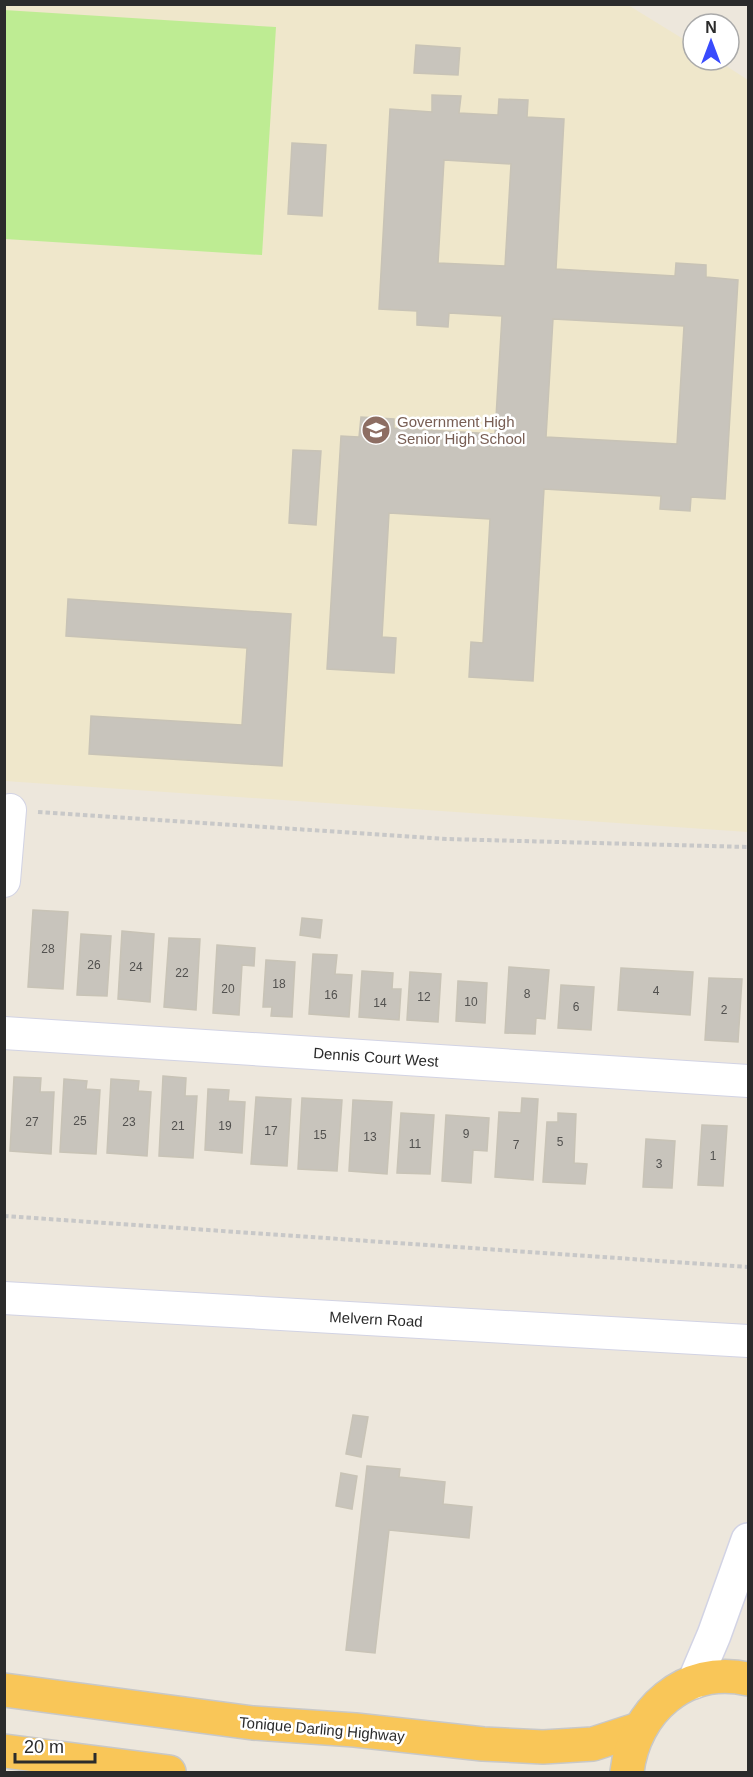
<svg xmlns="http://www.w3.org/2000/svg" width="753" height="1777" font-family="Helvetica,sans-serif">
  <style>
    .education { fill: #efe7cb }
    .pitch { fill: #beec93 }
    .building { fill: #c8c4bc; stroke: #c8c3b6; stroke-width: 1.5; fill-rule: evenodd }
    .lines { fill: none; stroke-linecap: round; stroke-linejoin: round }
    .minor-casing { stroke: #d2d3e4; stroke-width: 34 }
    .secondary-casing { stroke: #d2d3e4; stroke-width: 36 }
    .trunk-casing { stroke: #c8c8c8; stroke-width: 36 }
    .path { stroke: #c8c8c8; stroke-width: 4; stroke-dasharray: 4.5 3; stroke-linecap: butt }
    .minor { stroke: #fff; stroke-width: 32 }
    .secondary { stroke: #fff; stroke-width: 33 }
    .trunk { stroke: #f9c658; stroke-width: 33 }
    .labels { text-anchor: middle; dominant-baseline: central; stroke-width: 5; stroke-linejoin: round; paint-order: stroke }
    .number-label { font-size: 12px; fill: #52514f }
    .education-label { font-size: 15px; fill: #785e54; stroke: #fff; text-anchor: start }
    .street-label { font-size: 15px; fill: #2b2b2b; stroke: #fff }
  </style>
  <rect width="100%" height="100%" fill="#ede7dc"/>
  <!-- education -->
  <path class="education" d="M4,5H628L693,45V60H717L748,80V832L5,781Z"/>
  <!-- pitch -->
  <path class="pitch" d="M4,10L276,27L262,255L5,239Z"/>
  <!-- building -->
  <g class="building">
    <path d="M416,45L460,48L458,75L414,73Z"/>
    <path d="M432,95L461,96L459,113L498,115L499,99L528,100L527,117L564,119L556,269L675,276L676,263L706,265V277L738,280L725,499L691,497L690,511L660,509L661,496L544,489L533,681L469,677L471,642L483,643L490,519L389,513L382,637L396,638L394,673L327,669L341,436L359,437L361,417L394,419V428L495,434L502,316L449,313L448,327L417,325V311L379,309L390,109L432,112ZM444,160L511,164L505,266L438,263ZM553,319L684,326L677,444L546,437Z"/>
    <path d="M292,143L326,145L322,216L288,214Z"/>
    <path d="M293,450L321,451L316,525L289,523Z"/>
    <path d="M68,599L291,614L282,766L89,754L91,716L242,725L247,648L66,636Z"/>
    <path d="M33,910L68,912L63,989L28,987Z"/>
    <path d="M302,918L322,920L320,938L300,935Z"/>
    <path d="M122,931L154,934L150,1002L118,999Z"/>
    <path d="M81,934L111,936L107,996L77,995Z"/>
    <path d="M169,938L200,939L196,1010L164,1007Z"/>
    <path d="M217,945L255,948L254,966L242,965L239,1015L213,1013Z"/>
    <path d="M313,954L337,955L335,974L352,975L349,1017L309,1014Z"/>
    <path d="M266,960L295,962L292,1017L271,1016L272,1007H263Z"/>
    <path d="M509,967L549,970L545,1019L536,1018L535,1034L505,1033Z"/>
    <path d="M621,968L693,972L690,1015L618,1010Z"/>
    <path d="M362,971L393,973L392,989H401L399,1020L359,1017Z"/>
    <path d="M410,972L441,974L438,1022L407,1020Z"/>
    <path d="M709,978L742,979L738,1042L705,1040Z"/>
    <path d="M458,981L487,983L485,1023L456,1021Z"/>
    <path d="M561,985L594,987L591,1030L558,1028Z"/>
    <path d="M163,1076L186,1078L185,1096H197L193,1158L159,1156Z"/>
    <path d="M14,1077L41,1078L40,1092H54L51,1154L10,1151Z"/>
    <path d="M64,1079L87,1081L86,1089L100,1090L96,1154L60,1152Z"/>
    <path d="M111,1079L139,1081L138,1091L151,1092L147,1156L107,1153Z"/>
    <path d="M208,1089L229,1090L228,1101L245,1102L242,1153L205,1150Z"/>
    <path d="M256,1097L291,1099L287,1166L251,1164Z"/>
    <path d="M302,1098L342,1100L337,1171L298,1169Z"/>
    <path d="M522,1098L538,1099L533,1180L495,1177L499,1112L521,1113Z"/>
    <path d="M353,1100L392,1102L387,1174L349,1171Z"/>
    <path d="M401,1113L434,1115L430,1174L397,1173Z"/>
    <path d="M558,1113L576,1114L574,1163L587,1164L585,1184L543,1182L547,1122H558Z"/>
    <path d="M446,1115L489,1118L487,1151L473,1150L471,1183L442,1181Z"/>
    <path d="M702,1125L727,1126L723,1186L698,1185Z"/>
    <path d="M646,1139L675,1141L672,1188L643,1187Z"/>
    <path d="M353,1415L368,1417L361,1457L346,1454Z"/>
    <path d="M367,1466L400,1469L399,1477L445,1482L443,1504L472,1507L469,1538L389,1530L375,1653L346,1650Z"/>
    <path d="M341,1473L357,1476L352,1509L336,1506Z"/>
  </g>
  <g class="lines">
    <!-- minor casing -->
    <g class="minor-casing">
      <g id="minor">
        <path d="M4,881L10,810"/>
        <path d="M4,1033L748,1081"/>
        <path d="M4,1298L748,1341"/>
      </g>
    </g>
    <!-- secondary casing -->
    <g class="secondary-casing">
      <path id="secondary" d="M694,1682L714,1635L748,1540"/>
    </g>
    <!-- trunk casing -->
    <g class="trunk-casing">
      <g id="trunk">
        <path d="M4,1690L253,1723L355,1730L483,1744L543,1747L593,1744L639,1729"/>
        <path d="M4,1751L169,1772"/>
        <path d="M627,1772C634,1711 685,1665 748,1679"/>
      </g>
    </g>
    <!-- path -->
    <g class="path">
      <path d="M38,812L446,839L748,847"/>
      <path d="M4,1216L748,1267"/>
    </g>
    <!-- minor -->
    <use href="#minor" class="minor"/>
    <!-- secondary -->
    <use href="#secondary" class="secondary"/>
    <!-- trunk -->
    <use href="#trunk" class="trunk"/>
  </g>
  <!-- icons -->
  <defs>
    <g id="school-disc" transform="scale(1.5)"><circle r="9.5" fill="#8d6e63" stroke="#fff"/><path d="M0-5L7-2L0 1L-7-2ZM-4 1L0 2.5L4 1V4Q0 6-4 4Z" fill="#fff"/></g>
  </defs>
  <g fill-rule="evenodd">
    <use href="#school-disc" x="376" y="430"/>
  </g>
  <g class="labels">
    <!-- number labels -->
    <g class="number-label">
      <text x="48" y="949">28</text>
      <text x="94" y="965">26</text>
      <text x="136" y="967">24</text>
      <text x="182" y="973">22</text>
      <text x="279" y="984">18</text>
      <text x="228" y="989">20</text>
      <text x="656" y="991">4</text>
      <text x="527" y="994">8</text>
      <text x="331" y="995">16</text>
      <text x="424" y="997">12</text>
      <text x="471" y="1002">10</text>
      <text x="380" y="1003">14</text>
      <text x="576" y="1007">6</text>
      <text x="724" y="1010">2</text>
      <text x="80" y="1121">25</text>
      <text x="32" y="1122">27</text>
      <text x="129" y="1122">23</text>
      <text x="178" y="1126">21</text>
      <text x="225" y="1126">19</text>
      <text x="271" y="1131">17</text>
      <text x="466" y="1134">9</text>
      <text x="320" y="1135">15</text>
      <text x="370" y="1137">13</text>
      <text x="560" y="1142">5</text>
      <text x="415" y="1144">11</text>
      <text x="516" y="1145">7</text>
      <text x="713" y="1156">1</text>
      <text x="659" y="1164">3</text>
    </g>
    <!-- education labels -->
    <g class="education-label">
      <text x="397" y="421">Government High<tspan x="397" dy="17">Senior High School</tspan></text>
    </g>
    <!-- street labels -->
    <g class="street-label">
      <text transform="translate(376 1057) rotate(4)">Dennis Court West</text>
      <text transform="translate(376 1319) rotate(3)">Melvern Road</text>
      <text transform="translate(322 1729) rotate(5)">Tonique Darling Highway</text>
    </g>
  </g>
  <!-- border -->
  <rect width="753" height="1777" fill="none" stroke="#2b2b2b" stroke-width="12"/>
  <!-- north arrow -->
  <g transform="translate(711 42)"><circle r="28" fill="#ffffff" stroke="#aaaaaa" stroke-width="1.5"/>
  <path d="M0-4.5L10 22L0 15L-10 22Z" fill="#394bfd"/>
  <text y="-9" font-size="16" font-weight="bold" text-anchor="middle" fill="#2b2b2b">N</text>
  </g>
  <!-- scale -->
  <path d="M15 1753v9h80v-9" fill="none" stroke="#2b2b2b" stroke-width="3"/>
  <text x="24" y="1753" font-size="18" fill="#2b2b2b" stroke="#ffffff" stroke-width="4.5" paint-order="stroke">20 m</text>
</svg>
